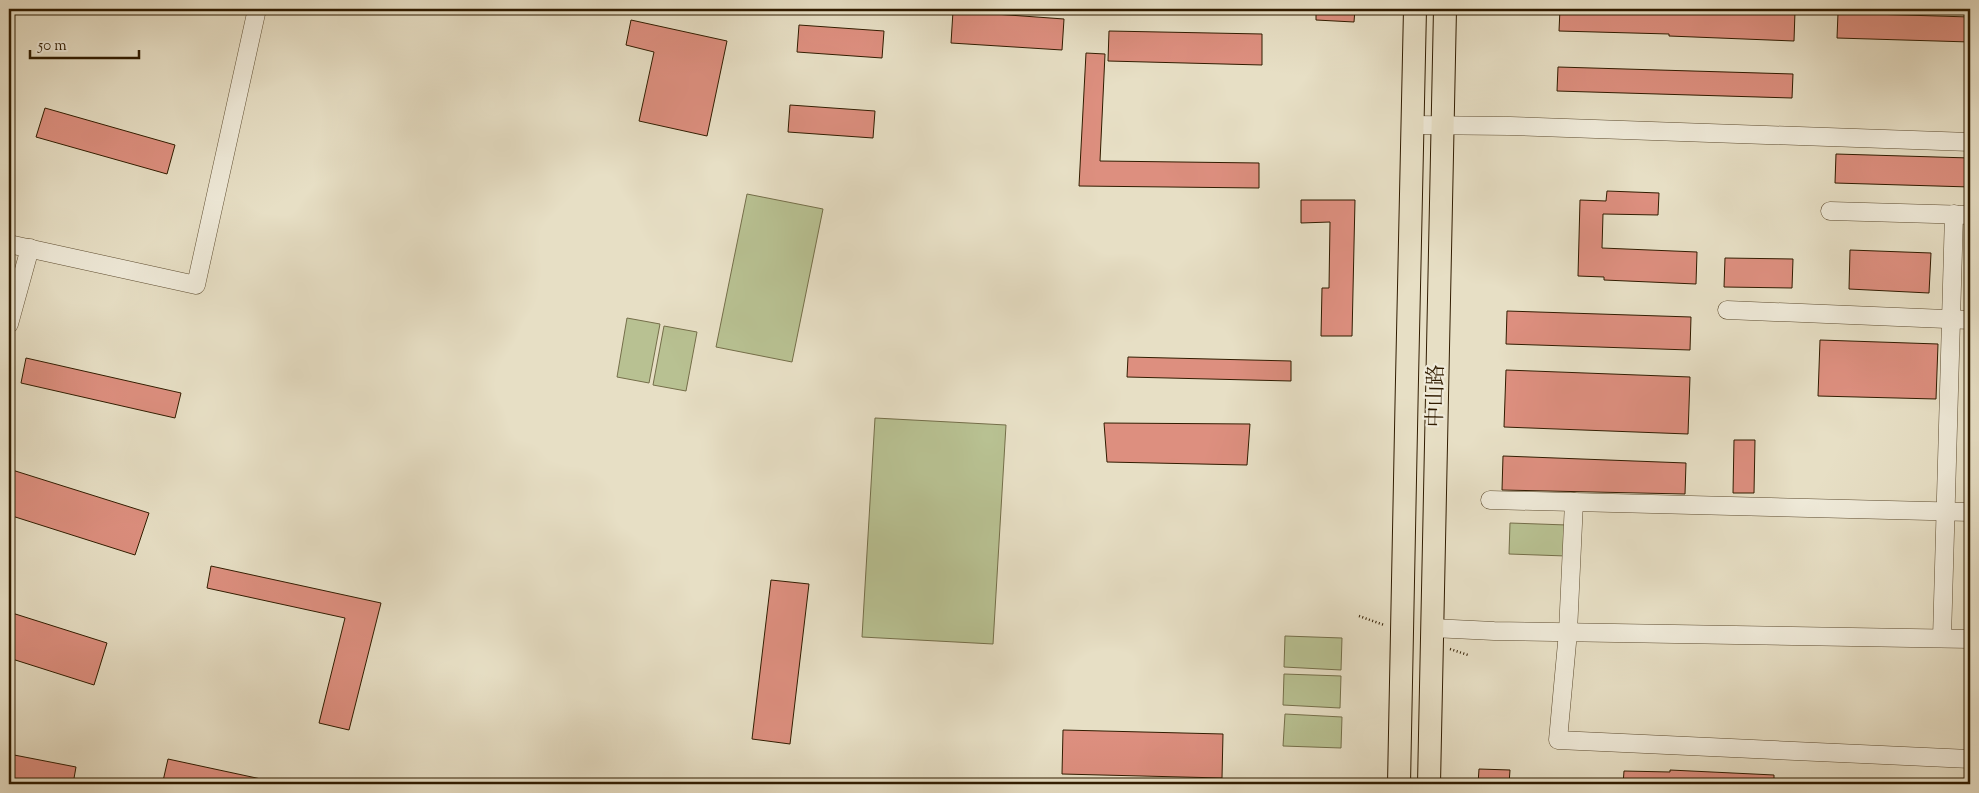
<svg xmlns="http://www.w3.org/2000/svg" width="1979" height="793" font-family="'Sorts Mill Goudy','Noto Serif SC',serif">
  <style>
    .green { fill: #b8c192; stroke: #746e49 }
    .building { fill: #dd8f7f; stroke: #311c00 }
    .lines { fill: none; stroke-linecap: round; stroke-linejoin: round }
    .minor-casing { stroke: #5e4d31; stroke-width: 19 }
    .major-casing { stroke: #311c00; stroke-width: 24 }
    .path { stroke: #311c00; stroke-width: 2.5; stroke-dasharray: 1 2.5; stroke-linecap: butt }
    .minor { stroke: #efead9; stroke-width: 18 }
    .major { stroke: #e7dfc5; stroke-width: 22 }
    .labels { text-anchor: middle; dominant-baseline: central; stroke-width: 4.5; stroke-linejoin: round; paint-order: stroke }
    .street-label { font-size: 21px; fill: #311c00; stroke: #efead9 }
  </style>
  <rect width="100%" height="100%" fill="#e7dfc5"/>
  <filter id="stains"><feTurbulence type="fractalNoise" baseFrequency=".004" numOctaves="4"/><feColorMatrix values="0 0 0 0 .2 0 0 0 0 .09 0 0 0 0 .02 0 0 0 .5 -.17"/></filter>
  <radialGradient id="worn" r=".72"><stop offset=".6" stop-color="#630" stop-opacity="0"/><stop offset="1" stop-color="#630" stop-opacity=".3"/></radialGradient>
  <!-- green -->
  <g class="green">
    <path d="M747,194L823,209L792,362L716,347Z"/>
    <path d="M627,318L660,324L649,383L617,377Z"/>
    <path d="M664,326L697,332L686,391L653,385Z"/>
    <path d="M875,418L1006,425L993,644L862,637Z"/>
    <path d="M1510,523L1567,525L1566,556L1509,554Z"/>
    <path d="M1285,636L1342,638L1341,670L1284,667Z"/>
    <path d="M1284,674L1341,676L1340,708L1283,705Z"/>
    <path d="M1285,714L1342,717L1341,748L1283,746Z"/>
  </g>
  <!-- building -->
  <g class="building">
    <path d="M1316,9H1355L1354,22L1316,20Z"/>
    <path d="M1560,9H1738L1795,11L1794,41L1669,36V34L1559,31Z"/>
    <path d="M953,11L1064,19L1062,50L951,43Z"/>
    <path d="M1838,13L1970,17V42L1837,38Z"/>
    <path d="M631,20L727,41L707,136L639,121L654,52L626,45Z"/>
    <path d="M799,25L884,31L882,58L797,52Z"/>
    <path d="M1109,31L1262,34V65L1108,61Z"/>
    <path d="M1086,53L1105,54L1100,161L1259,163V188L1079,186Z"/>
    <path d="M1558,67L1793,74L1792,98L1557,91Z"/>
    <path d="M790,105L875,111L873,138L788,132Z"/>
    <path d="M45,108L175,145L167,174L36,137Z"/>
    <path d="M1836,154L1970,158V187L1835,183Z"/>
    <path d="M1607,191L1659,193L1658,215L1603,214L1602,248L1697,252L1696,284L1604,280V277L1578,276L1580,200L1606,201Z"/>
    <path d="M1301,200H1355L1352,336H1321L1322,288H1329L1330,222L1301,223Z"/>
    <path d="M1850,250L1931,253L1929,293L1849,289Z"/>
    <path d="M1725,258L1793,259L1792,288L1724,287Z"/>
    <path d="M1507,311L1691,317L1690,350L1506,344Z"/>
    <path d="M1820,340L1938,344L1936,399L1818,396Z"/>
    <path d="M1128,357L1291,361V381L1127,377Z"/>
    <path d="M26,358L181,393L175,418L21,383Z"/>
    <path d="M1506,370L1690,377L1688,434L1504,427Z"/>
    <path d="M1104,423L1250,424L1247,465L1107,462Z"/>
    <path d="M1734,440H1755L1754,493H1733Z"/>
    <path d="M1503,456L1686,463L1685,494L1502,490Z"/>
    <path d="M9,469L149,513L135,555L9,515Z"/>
    <path d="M211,566L381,603L349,730L319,723L345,618L207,588Z"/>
    <path d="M771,580L809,584L790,744L752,739Z"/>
    <path d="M9,612L107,643L94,685L9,658Z"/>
    <path d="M1063,730L1223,734L1222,778L1062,774Z"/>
    <path d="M9,754L76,767L73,784H29L9,780Z"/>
    <path d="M168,759L261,779L260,784H179L163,781Z"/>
    <path d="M1479,769L1510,770L1509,784H1478Z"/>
    <path d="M1670,770L1774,775V784H1623L1624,771L1670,772Z"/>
  </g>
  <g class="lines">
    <!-- minor casing -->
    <g class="minor-casing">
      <g id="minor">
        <path d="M1413,125L1510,126L1970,142"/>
        <path d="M1830,211L1970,215"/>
        <path d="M9,244L196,285L257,9"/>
        <path d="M1727,310L1970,320"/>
        <path d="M9,324L30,248"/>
        <path d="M1490,500L1970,512"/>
        <path d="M1574,502L1568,632L1558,740L1970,759"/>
        <path d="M1432,628L1494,631L1970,639"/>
        <path d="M1942,638L1954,214"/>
      </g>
    </g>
    <!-- major casing -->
    <g class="major-casing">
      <g id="major">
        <path d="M1399,784C1402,526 1411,267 1415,9"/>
        <path d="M1429,784L1445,9"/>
      </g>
    </g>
    <!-- path -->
    <g class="path">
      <path d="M1359,616L1384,625"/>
      <path d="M1450,649L1468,655"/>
    </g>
    <!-- minor -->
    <use href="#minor" class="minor"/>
    <!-- major -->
    <use href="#major" class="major"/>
  </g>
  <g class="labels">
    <!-- street labels -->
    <g class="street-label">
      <text transform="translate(1437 396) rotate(-89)">中山路</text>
    </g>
  </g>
  <!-- margin -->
  <rect width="1979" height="793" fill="none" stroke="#e7dfc5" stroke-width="30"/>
  <rect x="10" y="10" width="1959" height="773" fill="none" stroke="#311c00" stroke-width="2.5"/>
  <rect x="15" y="15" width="1949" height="763" fill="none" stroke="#311c00"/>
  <!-- scale -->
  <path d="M30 50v8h109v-8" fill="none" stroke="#311c00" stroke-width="2.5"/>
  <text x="38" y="50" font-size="15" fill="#311c00" stroke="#efead9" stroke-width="4" paint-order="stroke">50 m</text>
  <rect width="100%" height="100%" filter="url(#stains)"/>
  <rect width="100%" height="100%" fill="url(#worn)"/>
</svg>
